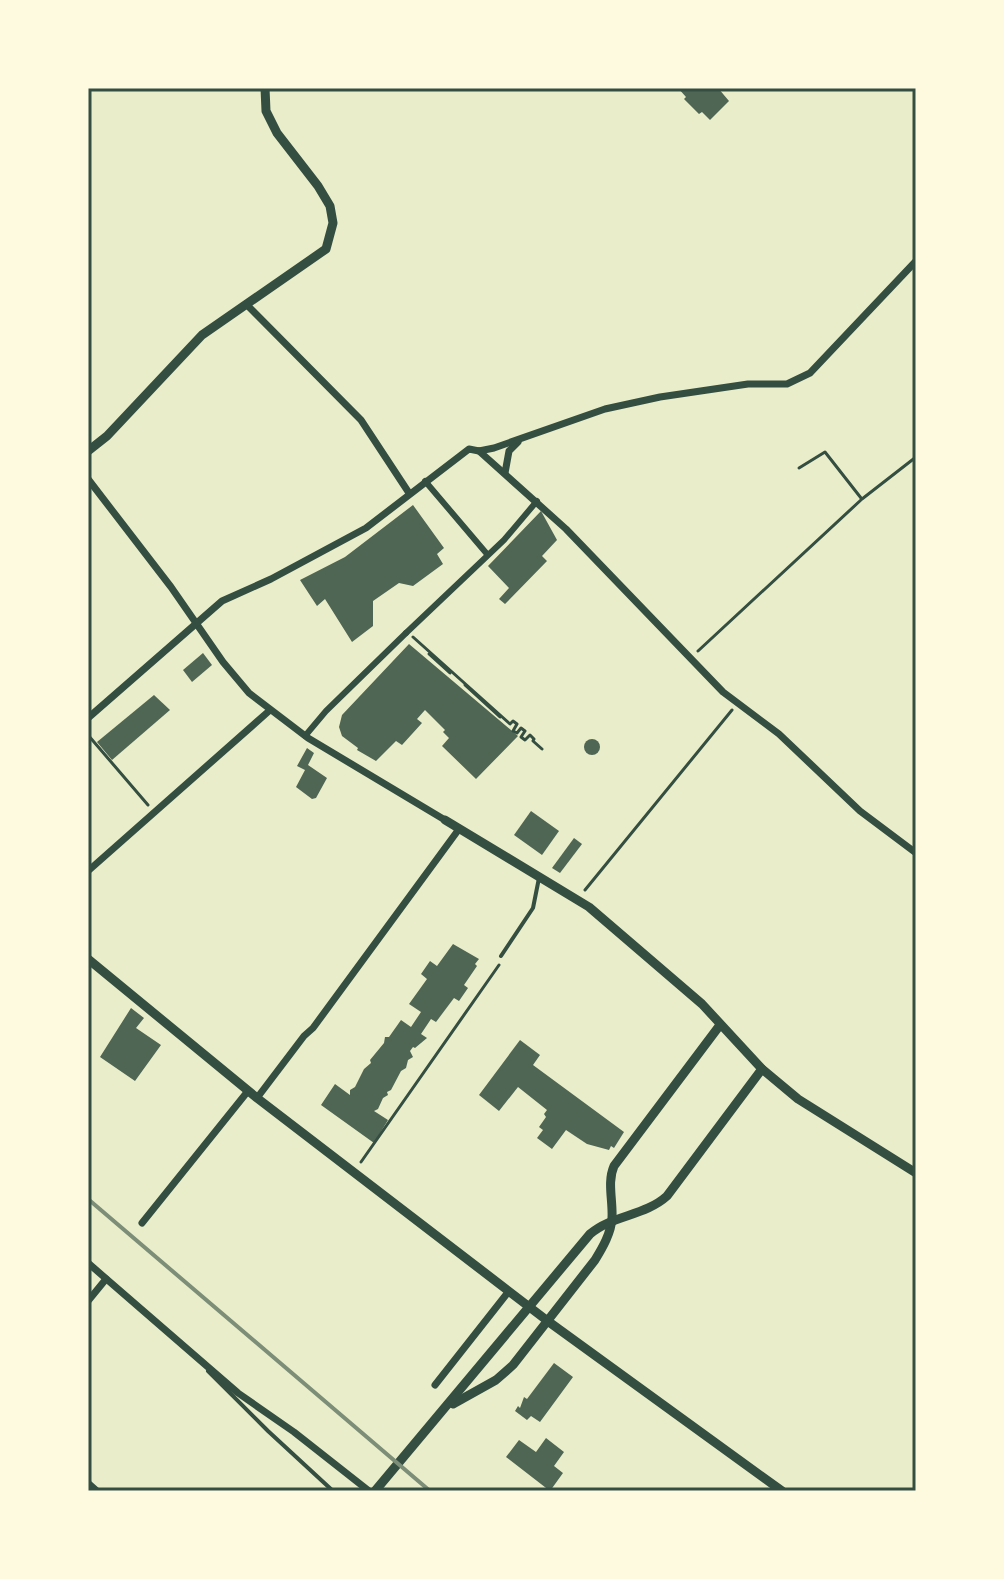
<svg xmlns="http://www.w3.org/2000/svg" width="1004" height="1579" font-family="'Source Sans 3',sans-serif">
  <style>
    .building { fill: #4f6655 }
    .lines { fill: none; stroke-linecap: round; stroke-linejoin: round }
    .path { stroke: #344e41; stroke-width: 3 }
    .service { stroke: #344e41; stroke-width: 4 }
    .pedestrian { stroke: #344e41; stroke-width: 6 }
    .minor { stroke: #344e41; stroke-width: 7 }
    .tertiary { stroke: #344e41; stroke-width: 9 }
    .rail { stroke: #7c8e77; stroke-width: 4 }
    .neatline { fill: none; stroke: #344e41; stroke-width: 3 }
  </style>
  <rect width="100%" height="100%" fill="#e9edc9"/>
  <!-- building -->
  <g class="building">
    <path d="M678,88H718L729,101L710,120L702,112L699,114L684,99L686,97Z"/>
    <path d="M413,505L444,548L437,554L443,564L413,586L399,583L373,601V626L352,642L325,599L317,606L300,580L345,557Z"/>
    <path d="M541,511L557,540L542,556L547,561L505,604L499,599L509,588L488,566Z"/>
    <path d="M409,644L518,736L476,779L442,746L449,738L443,732L445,730L425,710L417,719L422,723L402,745L396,741L376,761L357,750L358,748L342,736L339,727L342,715Z"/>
    <path d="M203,653L212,665L192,682L183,670Z"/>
    <path d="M154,695L170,710L112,760L97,742Z"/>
    <circle cx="592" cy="747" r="8"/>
    <path d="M307,748L314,753L308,765L327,778L316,798L312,799L296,787L305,770L297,766Z"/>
    <path d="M531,811L559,831L542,855L514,835Z"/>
    <path d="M574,838L582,844L560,873L552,868Z"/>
    <path d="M453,944L479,959L475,964L477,966L464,985L468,988L459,1001L454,998L436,1022L431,1019L421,1034L427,1038L415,1048L413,1047L410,1051L413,1057L408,1060L406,1068L401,1071L391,1090L387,1092L388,1095L383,1098L378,1109L374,1111L388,1120L374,1143L321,1105L335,1084L350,1095V1090L355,1087L364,1069L371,1063L370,1060L384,1043L385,1037H389L401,1020L411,1027L421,1012L409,1004L427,979L421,974L430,961L437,966Z"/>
    <path d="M131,1008L144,1018L136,1028L161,1045L135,1081L100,1057Z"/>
    <path d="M520,1040L540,1055L533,1065L624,1132L614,1148L611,1146L609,1150L587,1144L566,1130L552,1149L537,1138L543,1130L539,1127L546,1117L544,1114L547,1110L518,1087L499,1111L479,1095Z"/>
    <path d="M554,1363L573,1377L540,1422L531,1416L527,1420L515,1411L518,1406L520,1408L524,1397L527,1399Z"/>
    <path d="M546,1438L564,1452L554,1466L563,1473L550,1491L506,1457L519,1440L536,1452Z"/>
  </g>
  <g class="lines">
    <!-- path -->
    <g class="path">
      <path d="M799,468L825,452L861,498"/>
      <path d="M413,637L510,724L513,721L517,724L513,731L517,733L521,728L525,731L521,737L525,740L530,735L534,739L533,741L542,749"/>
      <path d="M698,651L862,499L916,457"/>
      <path d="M429,654L450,673"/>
      <path d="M465,685L500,717"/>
      <path d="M88,735L148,805"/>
      <path d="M585,890L732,710"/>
      <path d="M361,1162L499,965"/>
    </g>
    <!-- service -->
    <g class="service">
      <path d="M501,956L533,908L539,878"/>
      <path d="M208,1371L268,1431L333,1491"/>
    </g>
    <!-- pedestrian -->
    <g class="pedestrian">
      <path d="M425,481L487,554"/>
      <path d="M406,633L504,540L537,501"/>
      <path d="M305,736L326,711L406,633"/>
    </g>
    <!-- minor -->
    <g class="minor">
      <path d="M246,304L361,420L409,493"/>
      <path d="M479,451L566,529L723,692L779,734L860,811L916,853"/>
      <path d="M505,473L509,451L518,442"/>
      <path d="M88,479L171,587L223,662L249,693L308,738L445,820"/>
      <path d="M88,718L222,601L271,579L366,528L469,449L479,451L494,448L605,409L660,397L748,384H787L810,373L916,261"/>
      <path d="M88,871L269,711"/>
      <path d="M257,1098L304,1036L313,1028L459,829"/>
      <path d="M142,1223L248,1091"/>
      <path d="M88,1263L238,1393L294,1432L369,1491"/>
      <path d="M88,1301L106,1279"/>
      <path d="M435,1385L509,1291"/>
      <path d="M88,1483L97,1491"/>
    </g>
    <!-- tertiary -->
    <g class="tertiary">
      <path d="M88,451L107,436L202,335L326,249L333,223L330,206L318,186L277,133L266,111L265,88"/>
      <path d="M445,820L589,907L702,1004L762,1069L798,1099L916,1173"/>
      <path d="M88,959L257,1098L549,1322L782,1491"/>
      <path d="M453,1404L496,1380L513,1365L595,1260C603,1247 611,1233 612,1218C613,1200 607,1182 614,1166L720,1025"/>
      <path d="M375,1491L590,1234C612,1215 645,1216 667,1196L762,1069"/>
    </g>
    <!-- rail -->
    <path class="rail" d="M88,1199L430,1491"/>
  </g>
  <!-- border -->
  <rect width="1004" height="1579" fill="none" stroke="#fefae0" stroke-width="180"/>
  <rect x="90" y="90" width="824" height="1399" class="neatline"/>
</svg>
